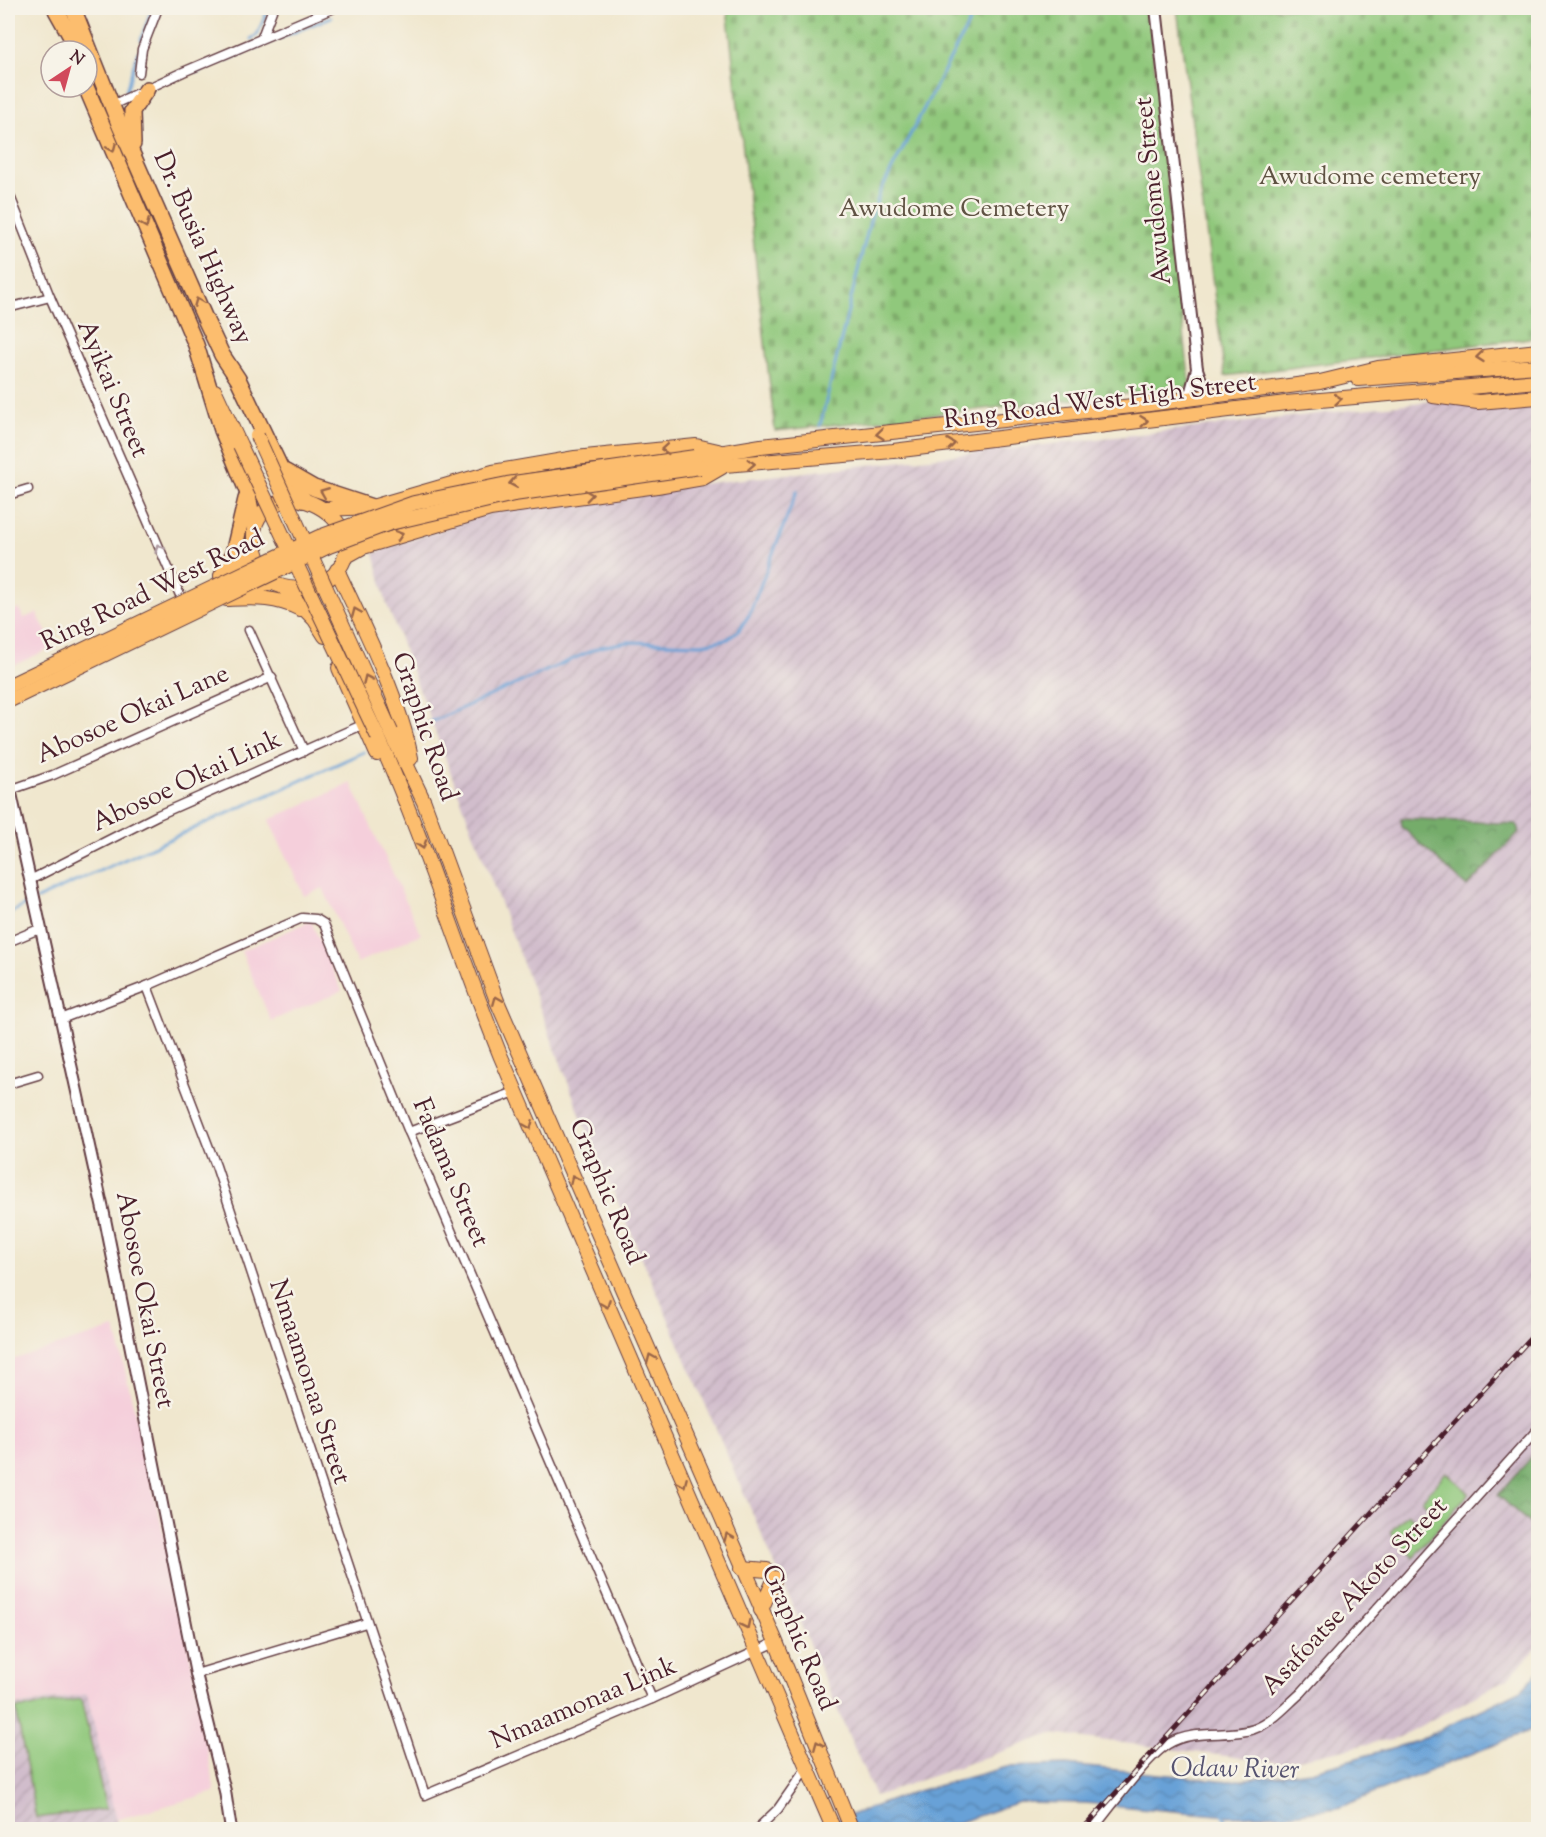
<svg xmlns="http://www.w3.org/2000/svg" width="1546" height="1837" font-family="'Sorts Mill Goudy',serif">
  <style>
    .built { fill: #f5cfdb }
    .industrial { fill: url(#industrial-furrows) }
    .grass { fill: #90c87b; stroke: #6d7453; stroke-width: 1.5 }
    .forest { fill: url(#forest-crowns); stroke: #5f664b; stroke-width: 1.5 }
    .cemetery { fill: url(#cemetery-stones); stroke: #6d7453; stroke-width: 1.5 }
    .water { fill: url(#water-waves); stroke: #586081; stroke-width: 1.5 }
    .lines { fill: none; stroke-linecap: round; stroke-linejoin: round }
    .stream { stroke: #67a1d7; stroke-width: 3 }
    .minor-casing { stroke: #633d43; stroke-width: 11 }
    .tertiary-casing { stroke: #633d43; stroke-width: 14 }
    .primary-casing { stroke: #633d43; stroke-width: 16 }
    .trunk-casing { stroke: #633d43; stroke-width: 18 }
    .minor { stroke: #fff; stroke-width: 8 }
    .tertiary { stroke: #fff; stroke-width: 10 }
    .primary { stroke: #fcbd6e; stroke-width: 14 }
    .trunk { stroke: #fcbd6e; stroke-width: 15 }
    .rail-casing { stroke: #4a1f2b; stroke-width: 5 }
    .rail { stroke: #f7f3e8; stroke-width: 3; stroke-dasharray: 9; stroke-linecap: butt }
    .primary-bridge-casing { stroke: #633d43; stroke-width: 16; stroke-linecap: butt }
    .primary-bridge { stroke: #fcbd6e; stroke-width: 14 }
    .oneway { stroke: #9a6649 }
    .oneway2 { stroke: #ae9aa0 }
    .labels { text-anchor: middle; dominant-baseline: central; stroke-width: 5; stroke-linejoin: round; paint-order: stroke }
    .park-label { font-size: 26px; fill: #5f5243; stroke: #f7f3e8 }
    .street-label { font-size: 26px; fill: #4a1f2b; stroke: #f7f3e8 }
    .water-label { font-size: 27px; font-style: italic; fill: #565370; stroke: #f7f3e8 }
  </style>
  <defs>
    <pattern id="industrial-furrows" width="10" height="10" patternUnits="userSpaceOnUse" patternTransform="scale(1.5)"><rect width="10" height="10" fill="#d1bdcc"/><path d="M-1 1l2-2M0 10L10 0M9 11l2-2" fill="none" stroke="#b5a2af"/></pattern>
    <pattern id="forest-crowns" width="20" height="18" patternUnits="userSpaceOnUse" patternTransform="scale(1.5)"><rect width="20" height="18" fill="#74ac6b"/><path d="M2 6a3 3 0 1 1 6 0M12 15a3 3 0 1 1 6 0" fill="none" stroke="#618b58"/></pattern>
    <pattern id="cemetery-stones" width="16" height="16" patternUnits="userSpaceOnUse" patternTransform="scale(1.5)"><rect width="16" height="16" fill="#90c87b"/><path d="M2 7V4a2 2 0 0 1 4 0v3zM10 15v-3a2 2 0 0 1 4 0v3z" fill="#7eab6a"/></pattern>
    <pattern id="water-waves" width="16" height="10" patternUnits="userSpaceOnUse" patternTransform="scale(1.5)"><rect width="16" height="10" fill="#67a1d7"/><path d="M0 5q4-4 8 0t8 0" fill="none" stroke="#5783af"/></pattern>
  </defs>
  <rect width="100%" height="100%" fill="#f7f3e8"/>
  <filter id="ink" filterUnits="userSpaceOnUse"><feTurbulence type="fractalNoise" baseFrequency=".0167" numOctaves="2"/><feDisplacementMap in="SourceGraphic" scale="12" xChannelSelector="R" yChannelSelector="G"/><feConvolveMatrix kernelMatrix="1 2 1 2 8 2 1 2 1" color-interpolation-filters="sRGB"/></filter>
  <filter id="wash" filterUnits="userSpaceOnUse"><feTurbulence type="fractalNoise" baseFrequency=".008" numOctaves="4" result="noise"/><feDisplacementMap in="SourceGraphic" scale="24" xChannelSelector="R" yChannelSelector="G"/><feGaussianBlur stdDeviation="1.35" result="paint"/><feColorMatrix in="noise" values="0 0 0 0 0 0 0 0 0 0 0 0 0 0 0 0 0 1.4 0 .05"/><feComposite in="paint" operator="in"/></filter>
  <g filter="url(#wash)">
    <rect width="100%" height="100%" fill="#f0e7ce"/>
    <!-- built -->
    <g class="built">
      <path d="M19,608L24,618L37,613L54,647L8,668V613Z"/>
      <path d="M351,783L421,934L357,963L323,888L304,896L269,820Z"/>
      <path d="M311,921L342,991L271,1021L241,951Z"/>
      <path d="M115,1328L184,1620L215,1792L115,1820L87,1694L17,1705L8,1640V1361Z"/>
    </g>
    <!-- industrial -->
    <g class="industrial">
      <path d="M1538,389V1647L1507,1679L1400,1737L1281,1763L1052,1734L875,1796L583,1122L386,602L374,553L490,513L603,495Z"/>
      <path d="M87,1694L118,1829L8,1830V1707Z"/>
    </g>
    <!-- grass -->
    <g class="grass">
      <path d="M1446,1472L1469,1493L1413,1557L1390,1532L1408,1514L1420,1526L1433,1512L1422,1500Z"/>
      <path d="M81,1699L106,1809L36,1818L16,1709Z"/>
    </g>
    <!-- forest -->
    <g class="forest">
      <path d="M1401,818L1516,824L1519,832L1467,887L1402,827Z"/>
      <path d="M1535,1453L1538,1456V1531L1498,1495Z"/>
    </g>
    <!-- cemetery -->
    <g class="cemetery">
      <path d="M727,8H1148L1190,387L775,431Z"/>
      <path d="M1177,8H1538V337L1225,376Z"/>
    </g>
    <!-- water -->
    <path class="water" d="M1538,1672V1727L1338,1808L1291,1814L1229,1816L1085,1803L1019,1802L939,1829L809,1830L914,1792L1007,1767L1066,1765L1230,1781L1311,1771L1417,1741L1522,1690Z"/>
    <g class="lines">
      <!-- stream -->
      <g class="stream">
        <path d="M251,39L257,35L267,12"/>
        <path d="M141,40L152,8"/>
        <path d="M196,72L331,17"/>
        <path d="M126,91L138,52"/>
        <path d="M820,426L870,221L880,192L977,8"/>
        <path d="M415,729L600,647L627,642L702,644L728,639L739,630L749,615L797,491"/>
        <path d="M37,899L364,752"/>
        <path d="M8,914L31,902"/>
        <path d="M1222,1812L1228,1824"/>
      </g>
    </g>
  </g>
  <g filter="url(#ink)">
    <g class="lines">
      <!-- minor casing -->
      <g class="minor-casing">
        <g id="minor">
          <path d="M262,37L273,8"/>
          <path d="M139,73L142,49L158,8"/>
          <path d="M112,105L183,72L334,8"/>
          <path d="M8,191L50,297L183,602"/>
          <path d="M8,308L50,297"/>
          <path d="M8,495L28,489"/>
          <path d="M249,630L304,751"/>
          <path d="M10,790L53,775L272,677"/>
          <path d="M30,880L158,815L362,725"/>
          <path d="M8,942L39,929"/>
          <path d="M147,986L216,1166L425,1795L652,1699L776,1642"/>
          <path d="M61,1019L147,986L302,918L316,919L324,924L409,1132L652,1699"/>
          <path d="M8,1084L38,1075"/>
          <path d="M409,1132L515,1092"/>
          <path d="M196,1674L366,1623"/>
          <path d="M756,1830L778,1809L808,1766"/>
          <path d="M1092,1830C1110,1809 1146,1757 1168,1744C1195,1728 1229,1738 1254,1729C1272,1723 1287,1705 1301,1693L1538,1429"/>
        </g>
      </g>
      <!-- tertiary casing -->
      <g class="tertiary-casing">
        <g id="tertiary">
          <path d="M1156,8L1197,369L1189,398"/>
          <path d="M1197,369L1202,383L1215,395"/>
          <path d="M8,780L104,1214L196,1674L225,1791L231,1830"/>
        </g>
      </g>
      <!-- primary casing -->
      <g class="primary-casing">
        <g id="primary">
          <path d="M1358,379L1538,366"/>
          <path d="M215,391L240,445"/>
          <path d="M1433,396L1478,402L1538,397"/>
          <path d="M695,457L761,446L1142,405L1320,382L1378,368L1538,351"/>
          <path d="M700,467L893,451L1286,403L1538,381"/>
          <path d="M296,499C324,502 359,532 342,564C330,587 293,595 272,582C247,548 242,504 296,499Z"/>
          <path d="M325,509L372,507L493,472L575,458L696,446L718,451"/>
          <path d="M345,557L363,547L490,509L657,486L703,478L722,467"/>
          <path d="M337,570C362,623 401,702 411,758L405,763"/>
          <path d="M221,576L255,550"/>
          <path d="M284,588L315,620L325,636"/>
          <path d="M243,593L272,582"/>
          <path d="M226,599C253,598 275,596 300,609"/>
          <path d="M339,668L377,754"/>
          <path d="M391,732L424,802L497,1001L776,1642L852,1830"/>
          <path d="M378,737C425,841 458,951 501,1057L834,1830"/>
          <path d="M742,1568L767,1570"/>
          <path d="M761,1610L775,1578"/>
        </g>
      </g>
      <!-- trunk casing -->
      <g class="trunk-casing">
        <g id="trunk">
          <path d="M73,8L120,126L206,321L222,355L238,379L280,467L304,500"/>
          <path d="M56,10L79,51"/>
          <path d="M86,87L196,345L222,430L247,491L254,525"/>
          <path d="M133,144L132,111L147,89"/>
          <path d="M286,472L314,488L372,507"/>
          <path d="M222,576L233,554L246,499"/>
        </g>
      </g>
      <!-- minor -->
      <use href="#minor" class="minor"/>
      <!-- tertiary -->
      <use href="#tertiary" class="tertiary"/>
      <!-- primary -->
      <use href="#primary" class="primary"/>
      <!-- trunk -->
      <use href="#trunk" class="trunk"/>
      <!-- rail casing -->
      <g class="rail-casing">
        <path id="rail" d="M1082,1830L1538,1330"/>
      </g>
      <!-- rail -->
      <use href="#rail" class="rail"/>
      <!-- primary-bridge casing -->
      <g class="primary-bridge-casing">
        <g id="primary-bridge">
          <path d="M257,436L391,732"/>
          <path d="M240,445L378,737"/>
          <path d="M8,686L319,537L414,503L507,484L695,457"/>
          <path d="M8,701L329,546L390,523L514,494L700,467"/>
        </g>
      </g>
      <!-- primary-bridge -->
      <use href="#primary-bridge" class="primary-bridge"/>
    </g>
    <!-- one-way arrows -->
    <defs><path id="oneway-chevron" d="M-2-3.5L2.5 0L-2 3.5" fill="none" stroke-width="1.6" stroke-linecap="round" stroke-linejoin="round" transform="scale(1.5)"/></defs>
    <g class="oneway">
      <use href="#oneway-chevron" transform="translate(112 148) rotate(67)"/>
      <use href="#oneway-chevron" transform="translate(145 224) rotate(67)"/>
      <use href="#oneway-chevron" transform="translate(198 302) rotate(-112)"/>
      <use href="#oneway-chevron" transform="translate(1480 357) rotate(174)"/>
      <use href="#oneway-chevron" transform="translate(1338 399) rotate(-5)"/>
      <use href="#oneway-chevron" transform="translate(1144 421) rotate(-6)"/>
      <use href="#oneway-chevron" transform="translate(880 434) rotate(174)"/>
      <use href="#oneway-chevron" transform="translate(951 444) rotate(-7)"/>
      <use href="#oneway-chevron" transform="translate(665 449) rotate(175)"/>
      <use href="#oneway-chevron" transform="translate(751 464) rotate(-3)"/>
      <use href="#oneway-chevron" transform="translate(513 483) rotate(170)"/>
      <use href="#oneway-chevron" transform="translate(324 492) rotate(-158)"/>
      <use href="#oneway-chevron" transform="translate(589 495) rotate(-8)"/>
      <use href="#oneway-chevron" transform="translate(399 535) rotate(-18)"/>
      <use href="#oneway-chevron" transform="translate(356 612) rotate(-113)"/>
      <use href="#oneway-chevron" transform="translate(367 679) rotate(-114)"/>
      <use href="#oneway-chevron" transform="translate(422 845) rotate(71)"/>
      <use href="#oneway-chevron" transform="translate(497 1000) rotate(-112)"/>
      <use href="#oneway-chevron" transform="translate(529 1125) rotate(67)"/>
      <use href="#oneway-chevron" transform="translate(574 1179) rotate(-114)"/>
      <use href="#oneway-chevron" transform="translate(606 1304) rotate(67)"/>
      <use href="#oneway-chevron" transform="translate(651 1358) rotate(-113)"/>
      <use href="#oneway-chevron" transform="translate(683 1483) rotate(67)"/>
      <use href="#oneway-chevron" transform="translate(728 1537) rotate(-113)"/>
      <use href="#oneway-chevron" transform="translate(746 1625) rotate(64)"/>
      <use href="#oneway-chevron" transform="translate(818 1745) rotate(-112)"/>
    </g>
    <use class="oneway2" href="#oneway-chevron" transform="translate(159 548) rotate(-115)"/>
  </g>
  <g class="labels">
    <!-- park labels -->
    <g class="park-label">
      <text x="1370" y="177">Awudome cemetery</text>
      <text x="954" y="209">Awudome Cemetery</text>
    </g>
    <!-- street labels -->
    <g class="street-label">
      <text transform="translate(1154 191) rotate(-96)">Awudome Street</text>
      <text transform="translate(202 248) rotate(66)">Dr. Busia Highway</text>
      <text transform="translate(112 389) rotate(67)">Ayikai Street</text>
      <text transform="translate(1100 402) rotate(-7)">Ring Road West High Street</text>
      <text transform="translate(153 591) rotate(-26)">Ring Road West Road</text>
      <text transform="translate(133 715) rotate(-24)">Abosoe Okai Lane</text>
      <text transform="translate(424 727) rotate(71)">Graphic Road</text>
      <text transform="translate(187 782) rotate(-25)">Abosoe Okai Link</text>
      <text transform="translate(450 1173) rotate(67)">Fadama Street</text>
      <text transform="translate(606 1192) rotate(67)">Graphic Road</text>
      <text transform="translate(144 1300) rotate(79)">Abosoe Okai Street</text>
      <text transform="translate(309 1382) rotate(72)">Nmaamonaa Street</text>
      <text transform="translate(1355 1597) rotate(-47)">Asafoatse Akoto Street</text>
      <text transform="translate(798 1638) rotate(67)">Graphic Road</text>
      <text transform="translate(584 1704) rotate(-23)">Nmaamonaa Link</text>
    </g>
    <!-- water labels -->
    <g class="water-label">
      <text transform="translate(1235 1770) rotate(1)">Odaw River</text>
    </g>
  </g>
  <!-- margin -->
  <rect width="1546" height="1837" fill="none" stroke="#f7f3e8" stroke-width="30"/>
  <!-- north arrow -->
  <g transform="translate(69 69) rotate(36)"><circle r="28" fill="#f7f3e8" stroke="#b29e9c" stroke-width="1.5"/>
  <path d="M0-4.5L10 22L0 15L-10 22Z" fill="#d1495b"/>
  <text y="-9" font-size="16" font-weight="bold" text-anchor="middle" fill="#4a1f2b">N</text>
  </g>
</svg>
